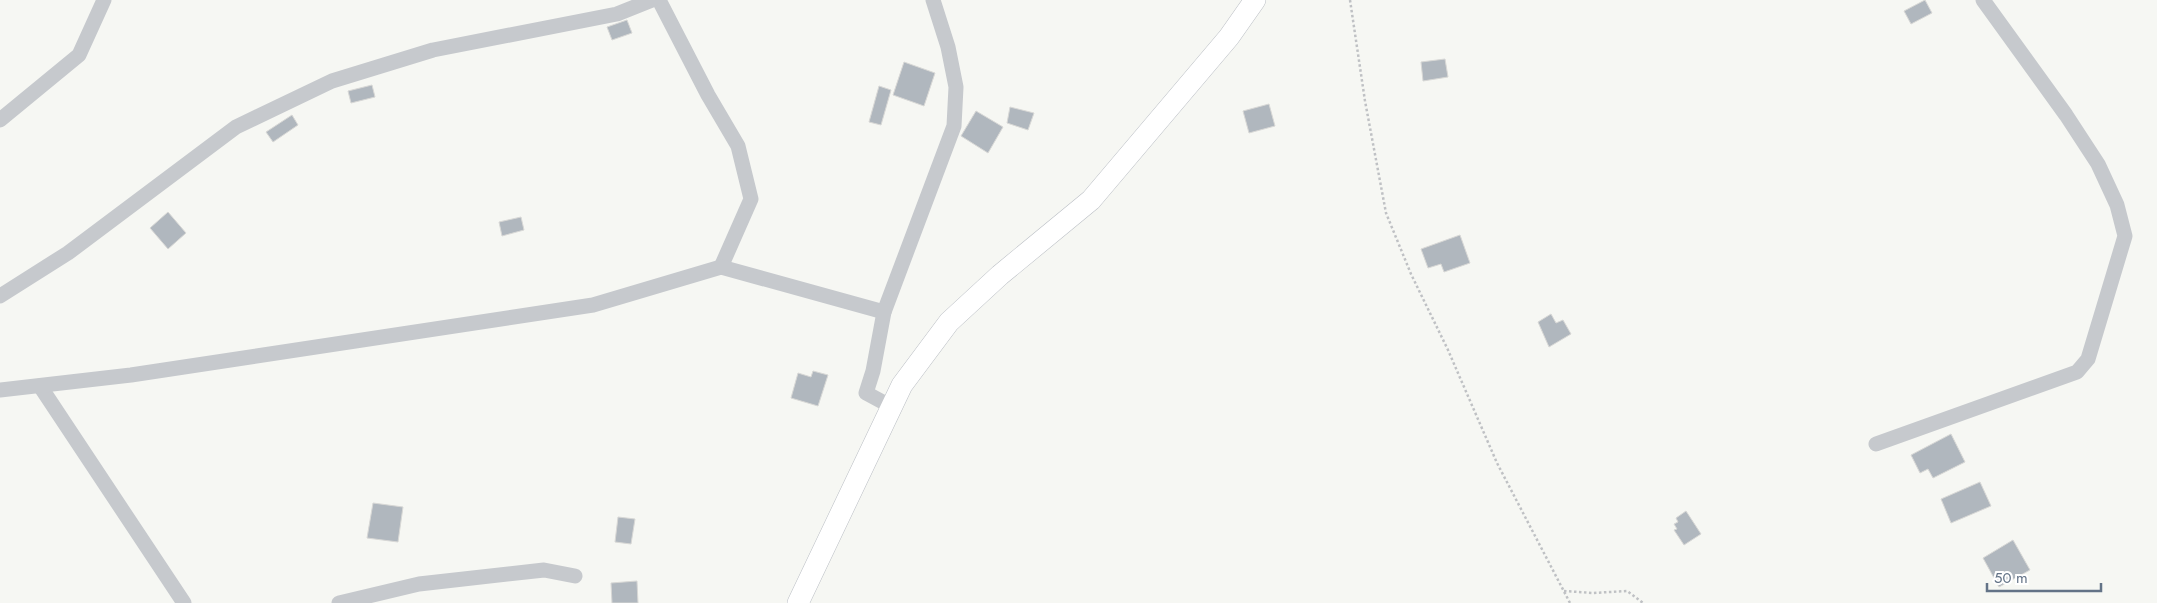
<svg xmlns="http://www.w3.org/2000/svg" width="2157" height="603" font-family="Jost,sans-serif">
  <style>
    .building { fill: #b0b7be; stroke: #d8d8d6 }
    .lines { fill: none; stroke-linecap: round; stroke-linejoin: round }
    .secondary-casing { stroke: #babec4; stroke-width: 22 }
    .path { stroke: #bfc1c4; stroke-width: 2.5; stroke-dasharray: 2.5 2.5; stroke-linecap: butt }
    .street { stroke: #c6c9cd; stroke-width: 15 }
    .secondary { stroke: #fff; stroke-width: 21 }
  </style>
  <rect width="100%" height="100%" fill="#f6f7f3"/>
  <!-- building -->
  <g class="building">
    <path d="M1925,0L1932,13L1911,24L1904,11Z"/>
    <path d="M627,20L632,33L612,40L607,27Z"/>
    <path d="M1445,59L1448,77L1423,81L1421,62Z"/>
    <path d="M904,62L935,73L924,106L893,95Z"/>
    <path d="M372,85L375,97L351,103L348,91Z"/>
    <path d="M879,86L891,90L881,125L869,122Z"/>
    <path d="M1269,104L1275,126L1249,133L1243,111Z"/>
    <path d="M1010,107L1034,113L1028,130L1007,123Z"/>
    <path d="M976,111L1003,127L988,153L961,136Z"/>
    <path d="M292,115L298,125L273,142L266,132Z"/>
    <path d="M168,212L186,233L168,249L150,228Z"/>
    <path d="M521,217L524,230L502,236L499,222Z"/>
    <path d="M1460,235L1470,263L1444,272L1441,264L1428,268L1421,249Z"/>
    <path d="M1551,314L1556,323L1563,320L1571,334L1549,347L1538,322Z"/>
    <path d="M813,371L828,375L818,406L791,398L798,373L811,377Z"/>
    <path d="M1951,434L1965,462L1933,478L1928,469L1920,473L1911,455Z"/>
    <path d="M1980,482L1991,506L1951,523L1941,499Z"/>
    <path d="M373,503L403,507L398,542L367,538Z"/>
    <path d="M1686,511L1701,534L1684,545L1674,530L1677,529L1674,524L1678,522L1676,518Z"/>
    <path d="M618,517L635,519L631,544L615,542Z"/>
    <path d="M2013,540L2030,570L1999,587L1983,558Z"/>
    <path d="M637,581L638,603H612L611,583Z"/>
  </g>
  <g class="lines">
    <!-- secondary casing -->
    <g class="secondary-casing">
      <path id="secondary" d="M798,603L902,385L949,322L1000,275L1091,200L1229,37L1255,0"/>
    </g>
    <!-- path -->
    <g class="path">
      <path d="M1350,0L1365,101L1386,213L1411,274L1448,350L1497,463L1570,603"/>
      <path d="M1564,591L1593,593L1627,591L1643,603"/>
    </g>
    <!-- street -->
    <g class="street">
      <path d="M659,0L708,95L738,146L751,199L721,267"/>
      <path d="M0,120L79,55L104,0"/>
      <path d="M0,296L68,253L236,127L332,81L433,50L617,14L652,0"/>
      <path d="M40,386L184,603"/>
      <path d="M0,390L131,375L593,305L721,267L884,312"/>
      <path d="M892,407L866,393L873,371L884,312L954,126L956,87L948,47L933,0"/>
      <path d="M1876,444L2077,372L2088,359L2125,236L2117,205L2098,164L2066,115L1983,0"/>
      <path d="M339,603L419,584L544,570L575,576"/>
    </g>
    <!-- secondary -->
    <use href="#secondary" class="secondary"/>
  </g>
  <!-- scale -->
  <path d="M1987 583v8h114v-8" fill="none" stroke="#637387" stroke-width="2.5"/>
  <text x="1994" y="583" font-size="15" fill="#637387" stroke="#ffffff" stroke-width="4" paint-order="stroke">50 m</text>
</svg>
